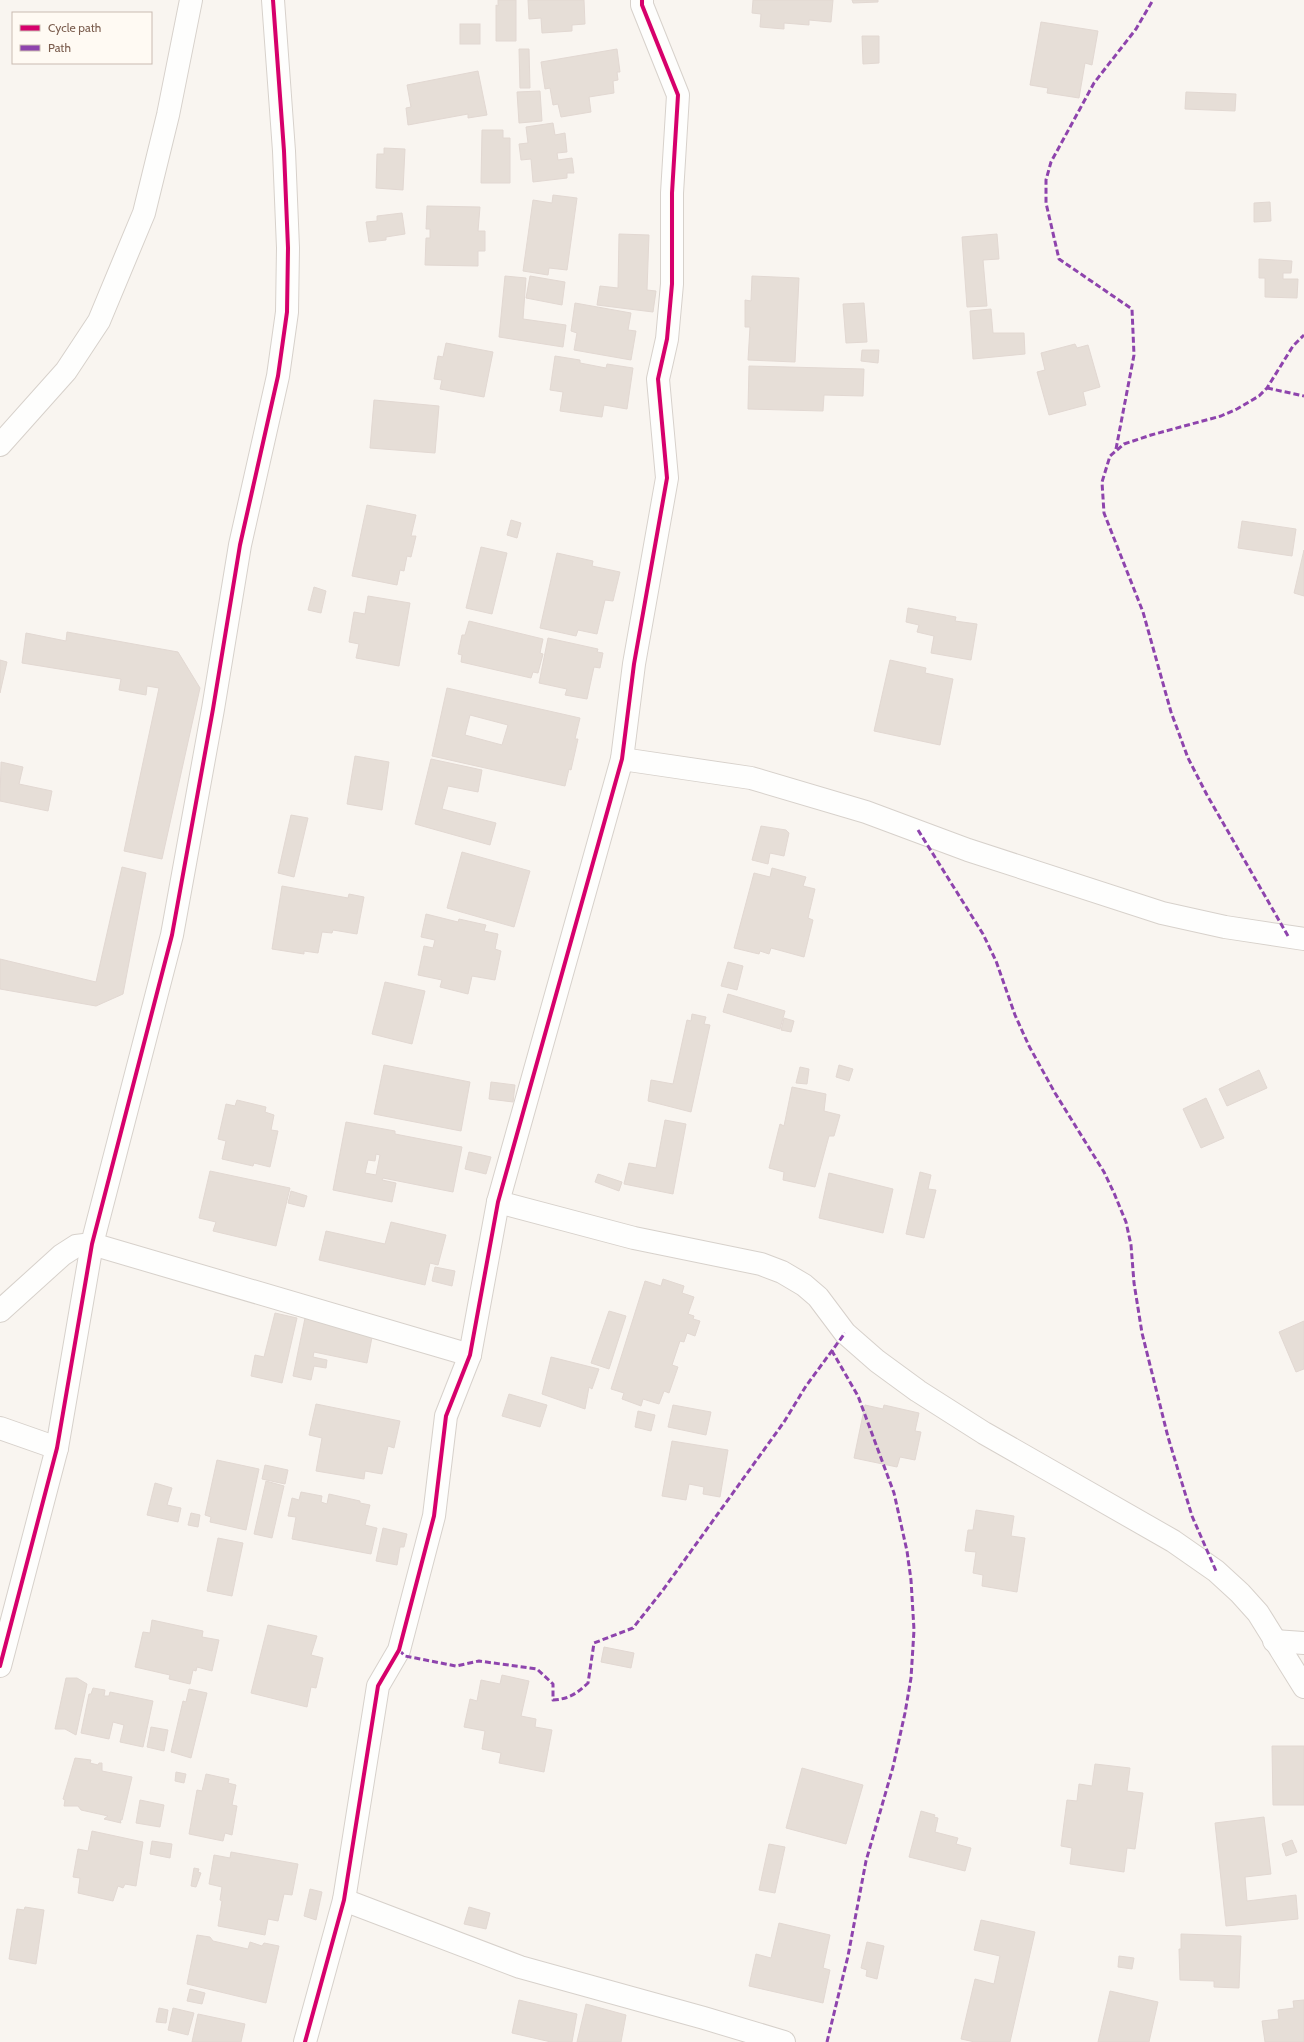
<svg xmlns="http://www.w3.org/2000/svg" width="1304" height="2042" font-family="Cabin,sans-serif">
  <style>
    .building { fill: #e6ded7; stroke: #e2d8d2; fill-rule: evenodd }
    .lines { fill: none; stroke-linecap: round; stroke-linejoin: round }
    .street-casing { stroke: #d7d1cb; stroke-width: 24 }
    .street { stroke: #fefefd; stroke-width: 22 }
    .quiet { stroke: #8e44ad; stroke-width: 3; stroke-dasharray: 6 3; stroke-linecap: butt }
    .cycleway-casing { stroke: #fffaf3; stroke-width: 6 }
    .cycleway { stroke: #d6006c; stroke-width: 4 }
  </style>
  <rect width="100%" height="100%" fill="#f9f5f0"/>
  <!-- building -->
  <g class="building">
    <path d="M498,0H516V41H496V5L498,6Z"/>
    <path d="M528,0H584L585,24L572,25V31L542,33L541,18L529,19Z"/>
    <path d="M753,0H833L831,22L809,20V25L784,23V29L760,27L761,14L752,13Z"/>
    <path d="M852,0H878V2L853,3Z"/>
    <path d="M1041,22L1098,31L1092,65L1085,63L1079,98L1047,93L1048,88L1030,85Z"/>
    <rect x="460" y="24" width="20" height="20"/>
    <path d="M862,36H879V63L863,64Z"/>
    <path d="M519,49H529L530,88H520Z"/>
    <path d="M617,49L620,72H617L618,80L613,81L614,93L589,97L591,112L561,117L558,104L553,105L550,88L545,89L541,62Z"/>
    <path d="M478,71L487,115L468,118V114L408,125L406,108L411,107L407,85Z"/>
    <path d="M540,91L542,121L519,123L517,92Z"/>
    <path d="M1186,92L1236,94L1235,111L1185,109Z"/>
    <path d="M553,123L555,135L565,133L567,152L557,153L558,160L572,158L574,173H567V178L533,182L531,159L521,160L519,144L528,143L526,127Z"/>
    <path d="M482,130H503V138H510V183H481Z"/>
    <path d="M384,148L405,149L403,190L376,188L377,154H384Z"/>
    <path d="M553,195L577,198L567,270L549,268L548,275L523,271L533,200L552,203Z"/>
    <path d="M1270,202L1271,221L1254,222V203Z"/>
    <path d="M427,206L480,207L478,231H485V251H478V266L425,265L426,238H430V229H426Z"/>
    <path d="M402,213L405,234L386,237V240L369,242L366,222L377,221V216Z"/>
    <path d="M619,234L649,235L647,290L656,291L653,312L597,305L600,286L618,288Z"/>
    <path d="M997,234L999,259L983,260L987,306L967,307L962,237Z"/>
    <path d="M1259,259L1292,261L1291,273H1283V279H1298L1297,298L1265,297V278H1259Z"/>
    <path d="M505,276L526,278L523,319L566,325L563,347L499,337Z"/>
    <path d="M530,276L565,282L562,305L526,298Z"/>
    <path d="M752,276L799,278L795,362L748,360L750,327H745V300L751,301Z"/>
    <path d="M575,303L631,313L628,330L636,331L631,360L574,350L577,333L571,331Z"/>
    <path d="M864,303L867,342L846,343L843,304Z"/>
    <path d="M991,309L993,333H1024L1025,354L973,359L970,311Z"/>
    <path d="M446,343L493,352L484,397L440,389L442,380L434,379L438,356L443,357Z"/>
    <path d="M1075,344L1077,348L1088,345L1100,387L1083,392L1086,405L1049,415L1037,372L1045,370L1041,353Z"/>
    <path d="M862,350H879L878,363L861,361Z"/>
    <path d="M555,356L580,360V363L606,368L607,364L633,368L627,409L604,405L602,417L560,411L563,392L550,390Z"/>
    <path d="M749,366L864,369L863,396L824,395L823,411L748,409Z"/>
    <path d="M374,400L439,406L435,453L370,448Z"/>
    <path d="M367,505L416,515L411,536H416L411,557L407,556L404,571L400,570L397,585L352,576Z"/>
    <path d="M511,520L521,523L517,538L507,535Z"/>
    <path d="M1242,521L1296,529L1292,556L1238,548Z"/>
    <path d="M481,547L507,553L492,614L466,608Z"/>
    <path d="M1304,550V596L1294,593Z"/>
    <path d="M557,553L593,561L592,566L620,572L613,601L605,600L597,634L578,630L576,636L540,628Z"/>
    <path d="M314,587L326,591L321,613L308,610Z"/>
    <path d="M368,596L410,603L399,666L356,658L359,644L349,642L354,612L365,614Z"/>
    <path d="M908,608L956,617L955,621L977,624L971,660L931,653L934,636L917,632L919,625L906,622Z"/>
    <path d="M469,621L543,639L540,653L543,654L538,673L533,672L531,678L461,662L462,655L458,654L462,635H465Z"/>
    <path d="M67,632L178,652L200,688L162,859L124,851L159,688L147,686L146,695L119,690L121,679L22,663L26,633L66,641Z"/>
    <path d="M548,638L598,649L597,652L603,653L600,668L594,667L587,699L565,695L567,689L539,683Z"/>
    <path d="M0,660L7,662L0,693Z"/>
    <path d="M890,660L926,668L925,673L953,679L940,745L874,731Z"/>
    <path d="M447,688L580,718L575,739H578L571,770L569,769L565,786L432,756ZM470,715L508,725L502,745L465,735Z"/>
    <path d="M355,756L389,762L382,810L347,804Z"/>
    <path d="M431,759L482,770L478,792L448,786L442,809L496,823L490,845L415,824Z"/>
    <path d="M1,762L23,767L19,784L52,791L48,811L0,801Z"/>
    <path d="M291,815L308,818L294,877L278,873Z"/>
    <path d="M761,826L786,830L789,833L784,856L770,853L768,864L752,860Z"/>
    <path d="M462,852L530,871L514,927L447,908Z"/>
    <path d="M122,867L146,873L123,994L96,1006L0,989V959L96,982Z"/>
    <path d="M772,868L806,877L803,886L815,889L808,918L813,920L804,957L771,948L769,954L760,951L759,954L734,948L754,873L770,877Z"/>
    <path d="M282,886L348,898L349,894L364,897L357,934L333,930L332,933L322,932L318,953L304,951V954L272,949Z"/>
    <path d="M426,914L458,922L459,919L486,925L484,931L498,934L495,949L501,951L495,980L472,976L468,994L440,987L442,980L418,975L424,946L433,948L435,940L421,937Z"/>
    <path d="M728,962L743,966L737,990L721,986Z"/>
    <path d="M385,982L425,991L412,1044L372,1034Z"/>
    <path d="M728,994L785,1011L780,1029L723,1012Z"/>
    <path d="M692,1014L706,1017L704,1024L710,1025L691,1112L648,1101L651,1080L673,1084L687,1020L691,1021Z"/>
    <path d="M784,1018L794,1021L791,1032L781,1030Z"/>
    <path d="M384,1065L470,1082L461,1131L374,1114Z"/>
    <path d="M839,1065L853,1069L849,1081L836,1077Z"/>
    <path d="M800,1067L809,1069L807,1084L796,1083Z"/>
    <path d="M1259,1070L1267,1088L1227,1106L1219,1089Z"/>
    <path d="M491,1082L515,1085L513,1102L489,1099Z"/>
    <path d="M792,1087L826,1094L824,1111L840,1115L834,1136H829L815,1187L783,1180L784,1172L769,1168L780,1124L784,1126Z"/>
    <path d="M1206,1098L1224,1138L1201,1148L1183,1109Z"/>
    <path d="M237,1100L266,1107L265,1112L274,1115L271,1130L278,1131L270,1167L254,1163L253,1166L222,1159L226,1141L218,1139L226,1104L235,1106Z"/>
    <path d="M665,1120L686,1124L673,1194L624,1184L629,1163L656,1168Z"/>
    <path d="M346,1122L395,1131V1134L462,1147L453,1192L383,1178L382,1180L396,1183L392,1202L333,1190ZM376,1154L380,1155L376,1175L365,1173L368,1160L375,1161Z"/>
    <path d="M469,1152L491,1157L486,1174L465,1169Z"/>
    <path d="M210,1171L290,1188L276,1246L213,1231L216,1222L199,1218Z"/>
    <path d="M920,1172L931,1175L928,1189L936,1190L924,1238L906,1234Z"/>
    <path d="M829,1173L893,1189L883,1233L819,1218Z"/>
    <path d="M598,1174L622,1182L619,1191L595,1182Z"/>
    <path d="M291,1191L307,1196L304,1207L288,1203Z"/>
    <path d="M391,1222L446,1235L438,1265L430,1263L425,1285L319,1260L326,1231L385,1244Z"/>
    <path d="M435,1267L455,1271L452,1286L432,1281Z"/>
    <path d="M663,1279L684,1286L682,1293L694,1297L688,1314L694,1316L693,1319L700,1321L695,1336L687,1333L684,1342L680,1341L672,1365L678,1367L669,1393L664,1391L659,1404L643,1399L641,1406L622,1399L624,1393L611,1389L645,1281L661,1286Z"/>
    <path d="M609,1311L626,1316L609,1369L591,1363Z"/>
    <path d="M275,1313L297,1318L282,1383L251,1376L255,1355L264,1357Z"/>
    <path d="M305,1318L373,1332L367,1363L314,1352L313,1357L327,1360L326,1368L314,1366L311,1380L293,1376Z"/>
    <path d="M1304,1321V1369L1296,1372L1279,1332Z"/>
    <path d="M551,1357L599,1369L592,1389L589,1387L585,1409L542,1394Z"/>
    <path d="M509,1394L547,1405L540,1427L502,1416Z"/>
    <path d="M316,1404L400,1421L394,1448L388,1446L382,1474L365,1471L364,1479L316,1471L322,1438L309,1435Z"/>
    <path d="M673,1405L711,1412L706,1435L668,1427Z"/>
    <path d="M865,1405L883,1409L884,1405L919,1413L915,1431L921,1432L915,1460L900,1457L897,1467L854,1458Z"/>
    <path d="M638,1411L655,1415L651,1431L635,1427Z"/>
    <path d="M672,1441L728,1450L720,1497L703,1494L704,1487L689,1484L686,1500L662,1496Z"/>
    <path d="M217,1460L259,1469L246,1530L210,1522L211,1517L205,1515Z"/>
    <path d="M265,1465L288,1470L285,1484L262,1479Z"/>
    <path d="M266,1481L284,1486L272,1538L254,1534Z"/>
    <path d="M155,1483L172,1488L167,1505L181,1508L178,1522L147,1515Z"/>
    <path d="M301,1492L322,1496L321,1502L327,1504L329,1494L360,1501V1503L370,1505L365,1525L377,1528L371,1554L292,1539L296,1517L288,1516L292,1498L299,1500Z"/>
    <path d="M976,1510L1014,1516L1011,1536L1025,1538L1017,1592L982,1586L983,1575L973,1573L976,1552L965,1551L968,1530H973Z"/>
    <path d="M191,1513L200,1515L198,1527L188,1525Z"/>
    <path d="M383,1528L407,1534L404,1547H400L397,1565L376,1561Z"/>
    <path d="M218,1538L243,1543L232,1596L207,1591Z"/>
    <path d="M152,1620L203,1631L202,1637L219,1640L212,1671L197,1667L196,1671L193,1670L190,1684L169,1679L170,1675L135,1667L143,1632L150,1633Z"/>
    <path d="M268,1625L317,1636L311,1655L323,1658L316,1688L311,1687L307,1707L251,1693Z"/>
    <path d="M604,1647L634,1653L631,1668L601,1662Z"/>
    <path d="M502,1675L529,1681L521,1716L536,1719L535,1727L552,1730L544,1772L499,1763L501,1753L482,1749L485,1731L464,1727L470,1699L477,1701L481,1680L500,1684Z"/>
    <path d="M66,1678H77L87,1684L76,1735L65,1729H55Z"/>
    <path d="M93,1688L105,1690L104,1696H109L110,1692L153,1701L143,1747L120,1742L124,1725L113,1722L109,1739L81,1733L89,1694H91Z"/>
    <path d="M189,1689L207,1693L191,1758L171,1752L183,1701L186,1702Z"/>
    <path d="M151,1727L168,1730L164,1751L147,1747Z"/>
    <path d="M1272,1746H1304V1805H1273Z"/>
    <path d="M75,1758L91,1760L90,1763L98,1765L99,1763H102V1771L132,1777L122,1820H120L121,1823L104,1819L108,1816L81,1810L78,1806H64L65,1800L63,1799Z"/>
    <path d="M1095,1764L1130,1768L1127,1791L1143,1793L1135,1849L1127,1848L1124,1872L1070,1864L1072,1848L1061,1846L1067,1800L1077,1801L1079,1784L1092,1786Z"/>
    <path d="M802,1768L863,1785L846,1844L786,1828Z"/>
    <path d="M176,1772L186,1774L184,1783L175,1781Z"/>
    <path d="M206,1774L229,1779L228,1783L236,1785L232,1805L237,1806L232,1835L225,1833L223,1841L189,1834L197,1790L202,1791Z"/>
    <path d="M140,1800L164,1805L160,1827L136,1823Z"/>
    <path d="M921,1811L935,1815L934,1817L938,1818L935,1832L958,1838L956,1844L971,1848L965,1871L909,1857Z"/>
    <path d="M1264,1817L1271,1874L1245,1877L1247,1901L1296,1895L1298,1919L1226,1926L1215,1823Z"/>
    <path d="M92,1831L143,1842L136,1886L125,1884L123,1888L118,1886L113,1901L78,1893L80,1878L73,1877L78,1849L88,1851Z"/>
    <path d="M1292,1840L1297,1852L1286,1856L1282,1844Z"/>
    <path d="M152,1841L172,1844L170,1858L150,1854Z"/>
    <path d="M769,1844L785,1847L775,1893L759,1890Z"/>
    <path d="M231,1852L298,1864L292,1895L284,1894L278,1921L268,1919L265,1935L218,1926L222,1901L220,1900L222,1887L209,1884L214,1855L230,1858Z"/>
    <path d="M194,1868L199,1869L198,1872L201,1873L196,1887L191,1886Z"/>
    <path d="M310,1889L322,1892L316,1920L304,1916Z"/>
    <path d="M25,1907L44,1910L36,1964L9,1959L17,1909L24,1910Z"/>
    <path d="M469,1907L490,1913L486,1929L464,1924Z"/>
    <path d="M981,1920L1035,1932L1010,2042H975L961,2039L975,1979L994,1984L1000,1956L974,1950Z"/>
    <path d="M779,1923L830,1935L823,1968L830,1970L823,2003L749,1986L756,1954L771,1958Z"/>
    <path d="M1181,1934L1241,1936L1239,1988L1214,1987V1981L1180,1980L1179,1949H1181Z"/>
    <path d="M197,1935L210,1937L213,1941L248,1949L250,1942L262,1946L264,1943L279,1946L266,2003L187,1984Z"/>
    <path d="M867,1942L884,1946L877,1979L866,1976L867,1970L861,1968Z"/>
    <path d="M1119,1956L1134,1958L1132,1969L1118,1967Z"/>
    <path d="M190,1989L205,1993L202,2004L187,2001Z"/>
    <path d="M1110,1991L1158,2002L1149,2042H1098Z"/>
    <path d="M519,2000L577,2014L572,2042H551L512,2033Z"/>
    <path d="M1304,2000V2042H1265L1262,2021L1279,2019L1278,2010L1294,2008L1293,2001Z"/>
    <path d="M586,2004L626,2015L621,2042H577Z"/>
    <path d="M159,2008L168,2010L166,2023L156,2022Z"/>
    <path d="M173,2008L194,2013L188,2035L168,2030Z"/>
    <path d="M198,2014L245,2024L241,2042H192Z"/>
  </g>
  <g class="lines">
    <!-- street casing -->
    <g class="street-casing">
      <g id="street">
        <path d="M0,445L66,371L99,321L144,213L168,115L191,0"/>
        <path d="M622,759L751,778L866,812L968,850L1162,913L1225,927L1304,939"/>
        <path d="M498,1202L634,1238L761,1264L782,1272L804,1285L818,1297L845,1333L877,1361L918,1391L984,1433L1173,1541L1216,1571L1240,1593L1258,1613L1304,1687"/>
        <path d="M0,1311L62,1255L76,1246L92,1244L470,1355"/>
        <path d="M0,1428L57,1448"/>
        <path d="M1274,1641L1304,1643"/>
        <path d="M0,1666L57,1448L92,1244L172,935L213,709L240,545L278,376L287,312L288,248L284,151L273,0"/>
        <path d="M344,1900L520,1967L704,2018L784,2042"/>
        <path d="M305,2042L344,1900L378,1686L399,1650L434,1516L446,1416L470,1355L498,1202L622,759L634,664L667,478L658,379L667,339L672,284V193L678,95L642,5V0"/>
      </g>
    </g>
    <!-- street -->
    <use href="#street" class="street"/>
    <!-- quiet -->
    <g class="quiet">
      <path d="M1267,388L1304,396"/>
      <path d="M1116,449L1134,355L1132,309L1059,259L1046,203V180L1051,162L1094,83L1136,29L1153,0"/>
      <path d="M918,830L983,934L996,961L1015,1015L1029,1046L1055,1093L1104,1172L1114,1193L1126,1222L1131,1245L1134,1283L1142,1333L1168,1437L1192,1516L1216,1571"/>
      <path d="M1288,936L1207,795L1188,758L1171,712L1143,612L1104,513L1102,482L1110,456L1124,444L1151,435L1221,416L1237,409L1259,396L1267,388L1293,346L1304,335"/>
      <path d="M399,1650L405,1656L456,1666L479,1661L537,1669L553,1684V1700C569,1699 576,1694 588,1683L594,1643L633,1628L663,1590L784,1422L806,1386L845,1333"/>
      <path d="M827,2042L848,1956L866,1861L893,1767L905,1713L911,1678L914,1630L911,1580L907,1551L894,1493L858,1396L832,1351"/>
    </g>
    <!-- cycleway casing -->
    <g class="cycleway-casing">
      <g id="cycleway">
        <path d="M0,1666L57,1448L92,1244L172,935L213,709L240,545L278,376L287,312L288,248L284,151L273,0"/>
        <path d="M305,2042L344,1900L378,1686L399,1650L434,1516L446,1416L470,1355L498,1202L622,759L634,664L667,478L658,379L667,339L672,284V193L678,95L642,5V0"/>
      </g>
    </g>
    <!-- cycleway -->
    <use href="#cycleway" class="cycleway"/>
  </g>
  <!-- legend -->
  <rect x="12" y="12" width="140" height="52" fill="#fffaf3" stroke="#cabbb1"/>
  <rect x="20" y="25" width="20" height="6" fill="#d6006c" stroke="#cabbb1"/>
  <text x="48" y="32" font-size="12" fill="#7a5c4d">Cycle path</text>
  <rect x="20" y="45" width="20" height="6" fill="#8e44ad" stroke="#cabbb1"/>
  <text x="48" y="52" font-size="12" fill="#7a5c4d">Path</text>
</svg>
